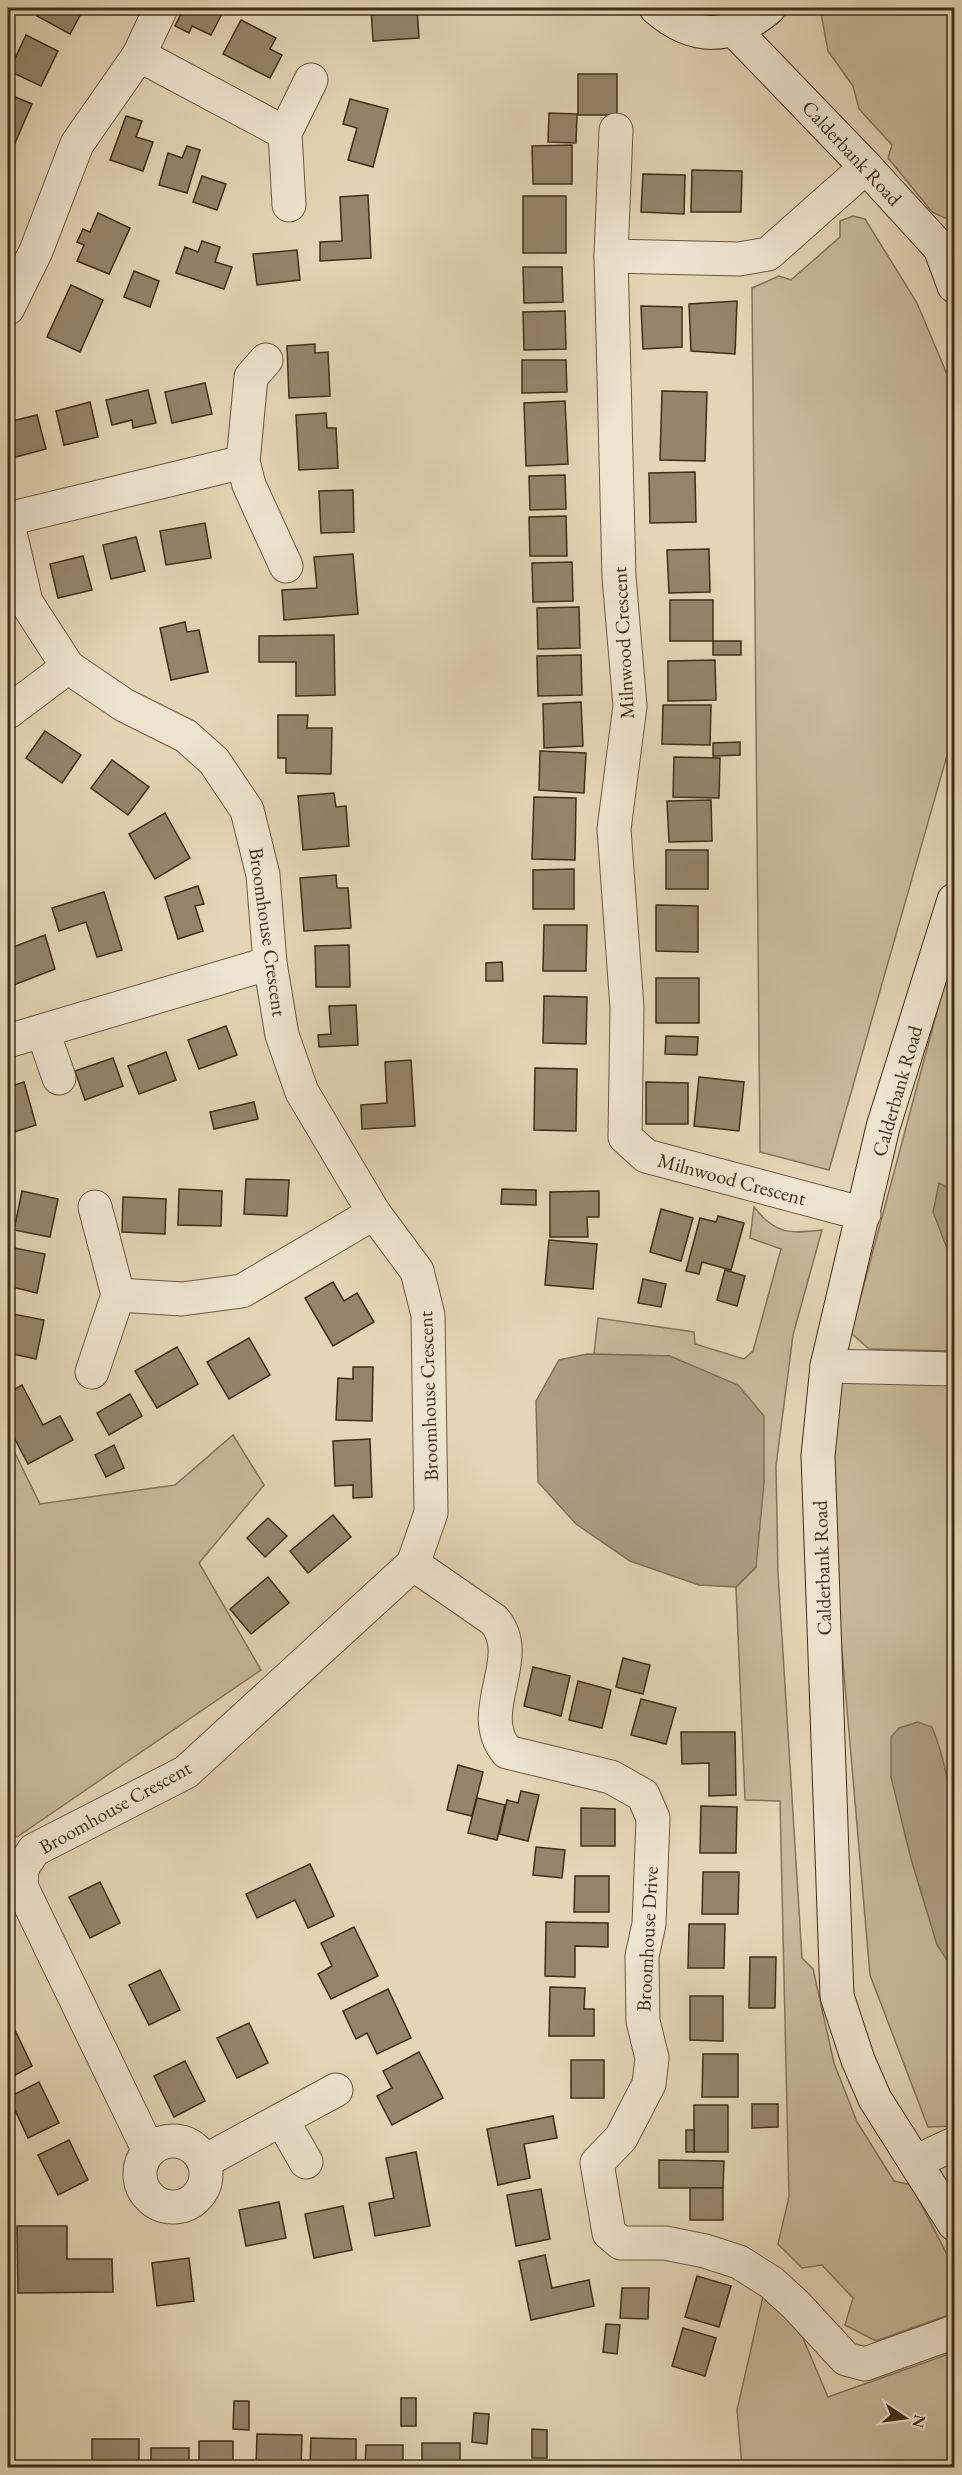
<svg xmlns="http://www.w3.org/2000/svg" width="962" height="2475" font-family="'EB Garamond',serif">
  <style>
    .green { fill: #c7b99a; stroke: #84745a; stroke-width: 1.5 }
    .water { fill: #ac9c80; stroke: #817057; stroke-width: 1.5 }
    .building { fill: #95856a; stroke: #412e19; stroke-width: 1.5 }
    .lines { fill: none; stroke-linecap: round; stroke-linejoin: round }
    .street-casing { stroke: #6a5840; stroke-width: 35 }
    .secondary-casing { stroke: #412e19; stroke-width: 35 }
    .street { stroke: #ede4cf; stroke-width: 33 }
    .secondary { stroke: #ede4cf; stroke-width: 33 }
    .labels { text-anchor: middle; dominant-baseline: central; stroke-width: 6; stroke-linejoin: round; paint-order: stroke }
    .street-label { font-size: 20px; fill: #412e19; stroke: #ede4cf }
  </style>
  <rect width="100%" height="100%" fill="#e3d5b5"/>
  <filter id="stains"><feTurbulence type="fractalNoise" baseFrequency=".00333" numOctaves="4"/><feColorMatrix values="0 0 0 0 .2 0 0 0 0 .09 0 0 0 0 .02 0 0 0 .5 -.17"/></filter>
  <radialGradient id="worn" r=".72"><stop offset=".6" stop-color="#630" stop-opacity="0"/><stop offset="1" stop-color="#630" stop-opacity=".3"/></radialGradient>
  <!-- green -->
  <g class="green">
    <path d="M820,8H954V214L945,218L932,212L888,158L892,145L859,109L853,86L828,51Z"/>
    <path d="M853,216L865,219L917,303L954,391V731L829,1170L760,1152L752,288L779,276L791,280L840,237V221Z"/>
    <path d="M954,948V1351L869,1349L851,1333Z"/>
    <path d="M754,1207C775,1234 789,1234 822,1230L793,1335L776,1466L778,1573L802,1958L813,1969L834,2063L857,2122L894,2181L911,2185L954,2268V2313L876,2341L845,2325L853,2298L822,2265L802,2268L778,2244L789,2197L780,1801L745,1800L736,1587L756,1567L670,1356L594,1354L598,1318L694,1332L695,1344L744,1359L753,1351L781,1249L750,1238Z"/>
    <path d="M840,1378L954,1379V2126L928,2127L870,1975L834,1559L830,1448Z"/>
    <path d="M233,1435L264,1485L199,1563L261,1670L17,1837L8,1833V1439L40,1504L175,1485Z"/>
    <path d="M764,2292L799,2329L828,2397L954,2352V2467H742L737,2410Z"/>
  </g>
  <!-- water -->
  <g class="water">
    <path d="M939,1183L954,1191L953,1264L933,1212Z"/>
    <path d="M587,1354L670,1356L738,1385L764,1416V1483L756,1567L736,1587L699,1585L630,1561L576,1524L538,1482L536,1401L559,1360Z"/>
    <path d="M918,1722L932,1727C962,1800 955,1887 954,1964L947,1960L937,1945L911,1859L891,1777V1737L899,1728Z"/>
  </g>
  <!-- building -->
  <g class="building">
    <path d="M42,8H84L70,34L37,16Z"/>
    <path d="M184,8H218L224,10L211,35L192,26L189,33L175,26Z"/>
    <path d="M371,8H417L419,38L373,41Z"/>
    <path d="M241,20L276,38L270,49L282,55L270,78L223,54Z"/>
    <path d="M26,35L58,51L41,86L9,71Z"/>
    <rect x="578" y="74" width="39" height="41"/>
    <path d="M8,94L32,104L12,150L8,148Z"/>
    <path d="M350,99L388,109L373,167L348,160L357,128L343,124Z"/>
    <path d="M549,113L577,114L576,143L548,142Z"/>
    <path d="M126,116L142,121L136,137L153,142L143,171L110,160Z"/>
    <path d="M572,145V184H533L532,146Z"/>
    <path d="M187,146L200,150L187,193L159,185L168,153L182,158Z"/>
    <path d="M692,170L742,171L741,212H691Z"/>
    <path d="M643,174L685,175L684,214L641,212Z"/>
    <path d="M202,176L226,184L217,210L193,202Z"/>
    <path d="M368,195L371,258L320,261V242L342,241L340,197Z"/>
    <rect x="523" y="196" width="43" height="57"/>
    <path d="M98,213L130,228L109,274L77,261L84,245L77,242L83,229L90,232Z"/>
    <path d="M202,241L220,247L215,262L232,267L224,289L176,273L185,247L198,252Z"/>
    <path d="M297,250L300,280L257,285L253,254Z"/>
    <path d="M523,267H562L563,302L524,303Z"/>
    <path d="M134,271L159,281L150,307L124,297Z"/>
    <path d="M71,285L103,300L80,352L47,337Z"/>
    <path d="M737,301L735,354L691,351L689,304Z"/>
    <path d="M641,306L682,307V347L643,349Z"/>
    <path d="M565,311L566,349L524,350L523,312Z"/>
    <path d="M315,344V353L328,352L330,396L289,398L287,346Z"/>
    <path d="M522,360H566L567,392L522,393Z"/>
    <path d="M205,383L212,414L172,423L165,392Z"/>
    <path d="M148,390L156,423L133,428L132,420L112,425L106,400Z"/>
    <path d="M662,391L707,392L705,461L660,460Z"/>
    <path d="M565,401L568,464L526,466L524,403Z"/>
    <path d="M90,402L98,437L64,445L56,411Z"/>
    <path d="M326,413L327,428H336L338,468L299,470L296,415Z"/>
    <path d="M37,415L46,449L12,458L8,422Z"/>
    <path d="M695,472L696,522L650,523L649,473Z"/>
    <path d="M565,475L566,509L530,510L529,476Z"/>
    <path d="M353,490L354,532L321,533L319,491Z"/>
    <path d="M566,516L567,556H530L529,517Z"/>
    <path d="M205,523L211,558L166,565L160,531Z"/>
    <path d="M136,537L145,571L111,579L103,545Z"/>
    <path d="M709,549L710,592L669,593L667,550Z"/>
    <path d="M353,554L358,614L284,620L282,590L317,588L314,557Z"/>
    <path d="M83,556L92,590L58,598L50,564Z"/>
    <path d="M572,562L573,601L533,602L532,563Z"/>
    <rect x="670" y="600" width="43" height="41"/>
    <path d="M579,607L580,648L538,649L537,608Z"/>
    <path d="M185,622L187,632L199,630L208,672L171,680L160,628Z"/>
    <path d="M334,635L335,695L296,696V662H259V636Z"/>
    <rect x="713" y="641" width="28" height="14"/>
    <path d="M581,655L582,695L538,696L537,656Z"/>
    <path d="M715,660L716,700L668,701V661Z"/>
    <path d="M581,702L583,746L544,748L543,704Z"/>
    <path d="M663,705H711L710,745L662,744Z"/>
    <path d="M278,715H308L307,728H332L331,774L286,773V758H278Z"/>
    <path d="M45,731L81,755L62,783L26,758Z"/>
    <path d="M740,742V755L713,756V743Z"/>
    <path d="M540,751L586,753L584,793L539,790Z"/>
    <path d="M674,757L720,758L719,798L673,797Z"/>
    <path d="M112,760L149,787L128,815L91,788Z"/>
    <path d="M334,793L336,807L346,806L349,846L303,850L298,796Z"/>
    <path d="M534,797L576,798L575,860L532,859Z"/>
    <path d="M711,800L712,841L669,842L667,801Z"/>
    <path d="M165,813L190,858L155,879L129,834Z"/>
    <rect x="666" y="850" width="42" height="39"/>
    <path d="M574,869V909H533V870Z"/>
    <path d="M336,875L337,888H348L351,928L304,931L300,878Z"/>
    <path d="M198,886L204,904L195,906L203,931L178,939L165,897Z"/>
    <path d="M104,892L122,950L97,957L86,922L59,931L52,908Z"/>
    <path d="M656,905L698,906V952L656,951Z"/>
    <path d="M544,925H587L586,971H543Z"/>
    <path d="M45,935L55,969L11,986L8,976V949Z"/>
    <path d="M349,945L350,987H316L315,946Z"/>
    <path d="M502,962L503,981H486V963Z"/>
    <rect x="656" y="978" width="43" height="45"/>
    <path d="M544,996L587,997L586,1044L543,1043Z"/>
    <path d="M356,1005L358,1045L319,1047L318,1035L331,1034L329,1006Z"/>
    <path d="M226,1026L237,1055L199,1069L188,1040Z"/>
    <path d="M666,1036L698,1037L697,1055L665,1054Z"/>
    <path d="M166,1052L176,1080L139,1094L128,1066Z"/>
    <path d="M113,1058L123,1086L85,1100L75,1071Z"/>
    <path d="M411,1060L415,1126L362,1129L361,1105L387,1103L385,1062Z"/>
    <path d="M535,1068L577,1069L576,1131L534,1130Z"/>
    <path d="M699,1077L744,1082L739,1131L694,1126Z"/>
    <path d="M24,1082L36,1125L8,1134V1087Z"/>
    <path d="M646,1082L688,1083V1124H646Z"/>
    <path d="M254,1102L258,1119L214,1129L210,1112Z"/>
    <path d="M246,1179L289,1180L287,1216L244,1214Z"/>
    <path d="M179,1189L222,1191L221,1226L178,1225Z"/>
    <path d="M502,1189L536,1190V1205L501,1204Z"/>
    <path d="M22,1191L58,1199L50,1237L14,1230Z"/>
    <path d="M599,1191V1217H587L588,1237H550V1192Z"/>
    <path d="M123,1197L166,1199L165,1234L122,1232Z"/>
    <path d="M661,1209L693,1218L681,1261L650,1252Z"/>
    <path d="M718,1216L744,1223L731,1270L702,1262L699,1274L686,1271L700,1218L716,1222Z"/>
    <path d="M549,1240L597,1244L593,1289L545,1285Z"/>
    <path d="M9,1247L45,1254L37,1293L8,1286Z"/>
    <path d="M725,1270L745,1276L737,1306L717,1300Z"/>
    <path d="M643,1279L666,1284L661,1307L638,1303Z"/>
    <path d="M333,1282L344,1301L357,1293L374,1322L333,1346L305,1298Z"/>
    <path d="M8,1313L44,1320L36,1359L8,1353Z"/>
    <path d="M249,1338L270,1375L229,1399L207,1362Z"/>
    <path d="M177,1347L198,1384L157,1408L135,1371Z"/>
    <path d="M353,1367H373L372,1421L336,1420L338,1378L353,1379Z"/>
    <path d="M22,1385L43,1425L60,1416L73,1440L28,1464L8,1426V1393Z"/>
    <path d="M130,1394L142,1416L109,1435L97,1413Z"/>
    <path d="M370,1439L372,1497L353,1498V1485L335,1486L333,1441Z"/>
    <path d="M114,1445L124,1468L106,1477L95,1455Z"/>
    <path d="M333,1515L351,1537L308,1573L290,1551Z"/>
    <path d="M268,1518L287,1536L265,1557L247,1538Z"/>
    <path d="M268,1577L289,1603L251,1634L230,1609Z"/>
    <path d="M623,1658L650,1665L643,1694L616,1687Z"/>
    <path d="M533,1667L570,1676L561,1716L524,1706Z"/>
    <path d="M578,1681L611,1690L602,1728L569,1720Z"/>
    <path d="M641,1699L676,1708L666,1744L631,1735Z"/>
    <path d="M681,1732H735L736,1795L709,1796V1763L682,1764Z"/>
    <path d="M458,1765L483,1772L472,1816L447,1810Z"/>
    <path d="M521,1791L539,1795L528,1841L499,1834L507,1800L518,1803Z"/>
    <path d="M477,1798L505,1805L497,1840L468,1833Z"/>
    <path d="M701,1806L737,1807L736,1853H700Z"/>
    <path d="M581,1808L615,1809V1846H581Z"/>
    <path d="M536,1847L565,1850L562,1878L533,1875Z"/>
    <path d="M310,1864L334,1916L308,1928L295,1900L257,1918L246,1894Z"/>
    <path d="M703,1872H739L738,1914H702Z"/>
    <path d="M575,1876H609V1912H574Z"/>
    <path d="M100,1882L120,1923L90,1938L69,1897Z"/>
    <path d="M546,1922L608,1923V1947L575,1946V1977L545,1976Z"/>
    <path d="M689,1924H725L724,1968H688Z"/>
    <path d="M354,1927L378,1976L331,1999L318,1974L332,1966L321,1943Z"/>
    <path d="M750,1957H776L775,2008H749Z"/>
    <path d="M160,1970L180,2010L149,2025L129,1985Z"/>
    <path d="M550,1987L585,1988L584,2009H594V2036H549Z"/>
    <path d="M388,1989L411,2038L377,2054L367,2033L356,2039L343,2011Z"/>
    <path d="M690,1996H723V2041L690,2040Z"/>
    <path d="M249,2023L268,2063L237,2078L217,2038Z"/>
    <path d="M13,2026L32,2066L8,2079V2029Z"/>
    <path d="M419,2052L443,2098L392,2125L377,2096L392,2088L383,2071Z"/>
    <path d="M703,2054H738V2097H702Z"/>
    <rect x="571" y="2060" width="33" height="38"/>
    <path d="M185,2061L205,2101L174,2117L154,2076Z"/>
    <path d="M39,2082L59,2123L28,2138L9,2097Z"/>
    <path d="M752,2104H778V2127L752,2128Z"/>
    <rect x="694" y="2105" width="34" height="47"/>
    <path d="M553,2116L557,2138L524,2144L530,2178L498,2185L487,2129Z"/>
    <rect x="686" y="2130" width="8" height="22"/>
    <path d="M69,2140L88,2180L58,2195L38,2155Z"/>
    <path d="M416,2152L430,2226L375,2236L369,2203L394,2198L386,2158Z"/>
    <path d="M659,2160L724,2161L723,2188H659Z"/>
    <rect x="690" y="2188" width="33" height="32"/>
    <path d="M541,2189L550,2239L516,2246L507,2195Z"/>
    <path d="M279,2202L286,2238L246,2246L239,2210Z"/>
    <path d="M343,2206L352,2250L314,2258L305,2214Z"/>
    <path d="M17,2226H67V2259H112L113,2292L18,2293Z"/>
    <path d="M545,2255L552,2288L589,2280L594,2306L531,2320L519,2261Z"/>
    <path d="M189,2258L194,2301L157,2306L152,2263Z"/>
    <path d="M697,2276L731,2286L719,2327L685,2317Z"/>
    <path d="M622,2288H649L648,2319L620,2318Z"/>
    <path d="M606,2324L620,2325L617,2354L603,2352Z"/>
    <path d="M683,2328L716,2338L705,2376L672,2366Z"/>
    <rect x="401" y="2398" width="15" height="28"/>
    <path d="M234,2401H249V2430L233,2429Z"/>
    <path d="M474,2413L489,2414L487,2444L472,2442Z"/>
    <path d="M532,2429L547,2430V2458H532Z"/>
    <path d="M257,2434L302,2435L301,2468H256Z"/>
    <path d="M311,2438L356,2439V2468H310Z"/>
    <rect x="92" y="2439" width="47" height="29"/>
    <rect x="199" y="2441" width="34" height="27"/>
    <rect x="422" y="2443" width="38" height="25"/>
    <path d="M366,2445H403V2468H365Z"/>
    <rect x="151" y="2448" width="38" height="20"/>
  </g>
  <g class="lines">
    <!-- street casing -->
    <g class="street-casing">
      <g id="street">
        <path d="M139,55L285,133"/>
        <path d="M289,205L285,133L311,80"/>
        <path d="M611,256L616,130"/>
        <path d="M8,308L36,251L77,144L139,55L161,8"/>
        <path d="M266,360L251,377L243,462L249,485L286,566"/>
        <path d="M8,519L243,462"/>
        <path d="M8,524L26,602L68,667L124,705L186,736L214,761L247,810L263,875L270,963L282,1035L302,1092L374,1213L417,1271L428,1315L431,1513L413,1564L186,1772L34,1850L22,1868L21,1886L149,2151"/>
        <path d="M8,712L68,667"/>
        <path d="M43,1032L59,1078"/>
        <path d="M8,1041L270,963"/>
        <path d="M864,1214L646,1156L625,1137L627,1008L614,829L630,706L619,577L611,256L739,259L768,254L866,167"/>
        <path d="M118,1295L182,1299L242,1291L374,1213"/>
        <path d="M827,1366L954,1369"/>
        <path d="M92,1372L118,1295L95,1207"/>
        <path d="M413,1564L494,1620C527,1658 473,1711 507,1752L611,1777L643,1795L653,1818L649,1924L642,1956L643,2021L652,2058L649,2084L621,2138L597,2163L609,2233L621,2243H665L705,2251L739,2262L772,2283L796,2305L846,2359L865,2364L954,2332"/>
        <path d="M282,2120L306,2162"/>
        <circle cx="173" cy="2174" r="33"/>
        <path d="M205,2161L336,2090"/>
        <path d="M915,2162L954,2144"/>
      </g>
    </g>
    <!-- secondary casing -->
    <g class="secondary-casing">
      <g id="secondary">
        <path d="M656,8C694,41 731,40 769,8"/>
        <path d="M735,31L866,167L940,248L954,286"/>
        <path d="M954,900L883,1127L827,1366L818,1456L837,1996L858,2060L875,2099L954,2224"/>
      </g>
    </g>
    <!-- street -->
    <use href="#street" class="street"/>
    <!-- secondary -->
    <use href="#secondary" class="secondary"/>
  </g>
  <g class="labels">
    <!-- street labels -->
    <g class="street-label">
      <text transform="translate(852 153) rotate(47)">Calderbank Road</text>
      <text transform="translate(623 643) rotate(-93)">Milnwood Crescent</text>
      <text transform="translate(268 932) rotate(82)">Broomhouse Crescent</text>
      <text transform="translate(897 1091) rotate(-74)">Calderbank Road</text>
      <text transform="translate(732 1179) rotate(15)">Milnwood Crescent</text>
      <text transform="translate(428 1396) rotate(-92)">Broomhouse Crescent</text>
      <text transform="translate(822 1568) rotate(-92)">Calderbank Road</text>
      <text transform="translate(115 1807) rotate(-29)">Broomhouse Crescent</text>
      <text transform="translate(647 1939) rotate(-87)">Broomhouse Drive</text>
    </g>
  </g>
  <!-- margin -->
  <rect width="962" height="2475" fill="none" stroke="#e3d5b5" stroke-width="30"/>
  <rect x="9" y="9" width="944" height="2457" fill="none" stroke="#412e19" stroke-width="3"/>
  <rect x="15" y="15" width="932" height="2445" fill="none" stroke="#412e19" stroke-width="1.5"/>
  <!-- north arrow -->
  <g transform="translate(905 2418) rotate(103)" stroke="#ede4cf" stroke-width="4.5" paint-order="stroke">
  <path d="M0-4.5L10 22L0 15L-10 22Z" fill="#412e19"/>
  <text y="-9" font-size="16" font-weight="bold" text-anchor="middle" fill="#412e19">N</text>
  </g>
  <rect width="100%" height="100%" filter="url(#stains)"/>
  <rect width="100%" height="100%" fill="url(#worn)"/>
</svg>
